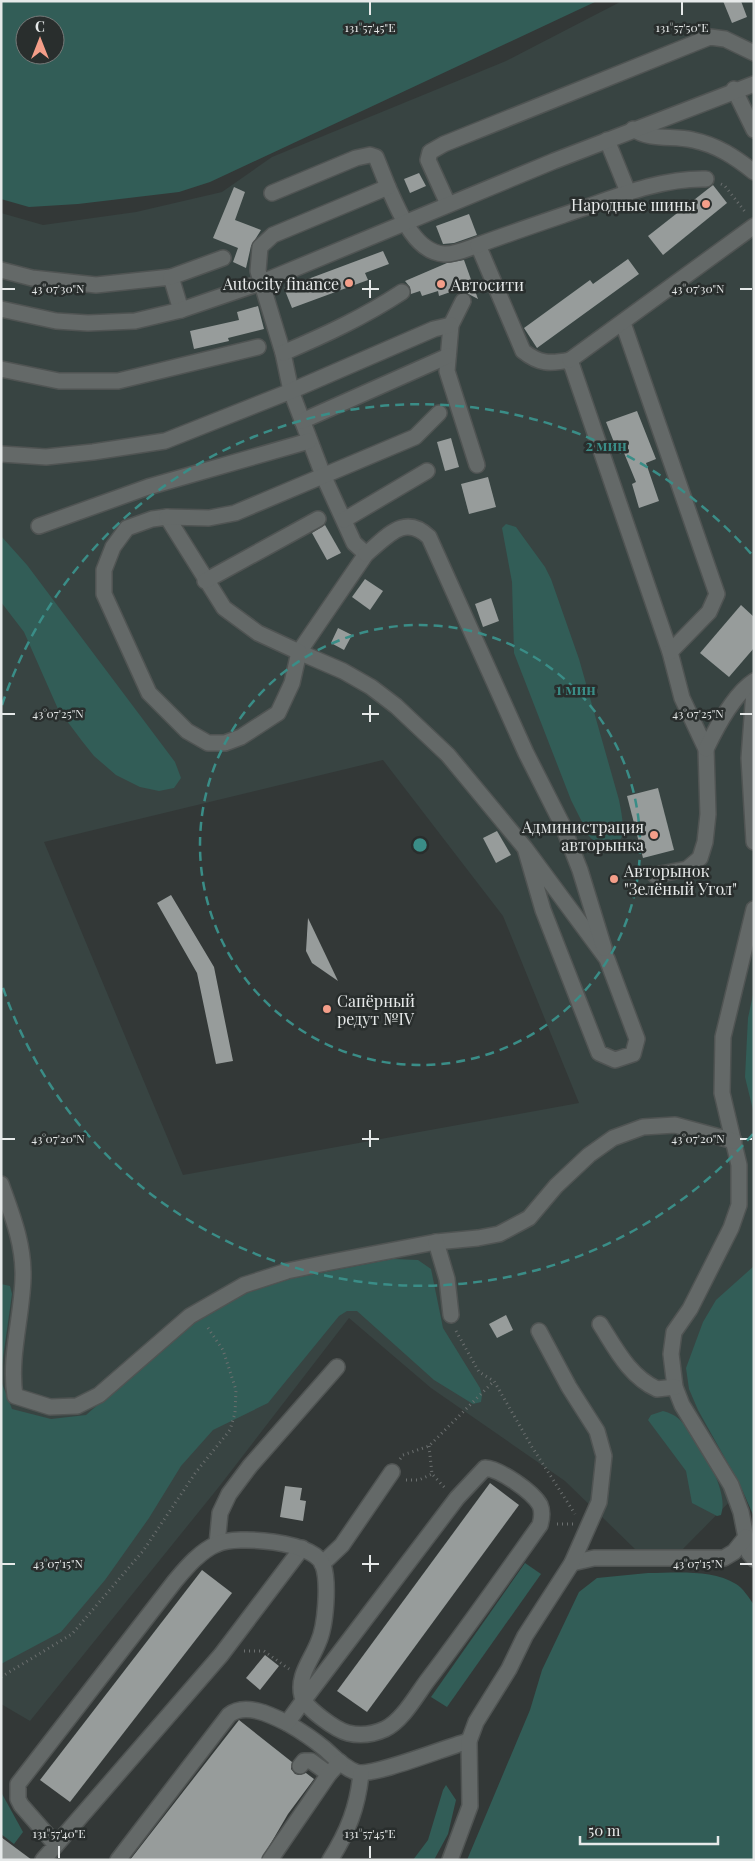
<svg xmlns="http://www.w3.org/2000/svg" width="755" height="1861" font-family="'Playfair Display',serif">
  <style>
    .built { fill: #384442; fill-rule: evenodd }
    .green { fill: #325d57; fill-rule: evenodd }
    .building { fill: #979c9b }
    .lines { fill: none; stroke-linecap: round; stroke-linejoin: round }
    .minor-casing { stroke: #505453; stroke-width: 18 }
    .path { stroke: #6b6f6f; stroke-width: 3; stroke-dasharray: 1 4; stroke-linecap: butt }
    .minor { stroke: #646968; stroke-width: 15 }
    .ticks { fill: none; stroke: #e6e9e9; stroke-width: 2 }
    .ring { fill: none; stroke: #3a8d87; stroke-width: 2.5; stroke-dasharray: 9 6 }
    .poi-dot { fill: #f49e89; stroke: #292e2d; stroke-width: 2 }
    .labels { text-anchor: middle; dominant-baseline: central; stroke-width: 5; stroke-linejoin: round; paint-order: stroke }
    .poi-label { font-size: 16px; fill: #e6e9e9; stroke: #292e2d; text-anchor: end }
    .ticks-label { font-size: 12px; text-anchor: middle; fill: #e6e9e9; stroke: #292e2d; stroke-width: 5; stroke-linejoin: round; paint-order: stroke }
    .centre { fill: #3a8d87; stroke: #292e2d; stroke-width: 2.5 }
    .ring-label { font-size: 15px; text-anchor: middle; font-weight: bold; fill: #3a8d87; stroke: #292e2d; stroke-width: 5; stroke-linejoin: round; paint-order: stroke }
  </style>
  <rect width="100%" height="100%" fill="#333837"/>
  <!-- built -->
  <path class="built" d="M622,1H754V1268L745,1486L679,1553L637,1551L565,1481L431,1388L349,1318L218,1488L30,1721L1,1704V213L43,225L136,212L222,192L272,157L506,61ZM383,760L503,916L579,1103L183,1175L44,842Z"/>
  <!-- green -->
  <g class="green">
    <path d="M1,1H597L210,182L179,192L78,204L29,207L1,199ZM25,25H55V55H25Z"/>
    <path d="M506,524L516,527L521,534L545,567L551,579L579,659L619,800C622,816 626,831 618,846L610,848L598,846L589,836L571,800L514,653L512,582L502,528Z"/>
    <path d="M1,536L27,565L175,762L181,778L174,788L159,791L140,787L116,775L94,756L82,741L58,709L24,632L1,602Z"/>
    <path d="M754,990V1114L745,1077L748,1018Z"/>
    <path d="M393,1259L418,1260L431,1269L443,1328L480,1388L482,1395L481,1402L473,1404L434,1380L357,1311H347L339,1316L268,1403L213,1430L181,1466L149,1518L105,1580L61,1632L1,1664V1381L12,1409L51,1419L86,1415L193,1322L247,1293L290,1279Z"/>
    <path d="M754,1266V1517L740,1485L698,1410L689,1389L686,1368L703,1322L716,1300Z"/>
    <path d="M1,1284L10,1286L12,1294L1,1372Z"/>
    <path d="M663,1411C670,1413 675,1415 680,1420C697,1437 731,1492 721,1515L717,1516L692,1503L686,1471L648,1420L651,1415Z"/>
    <path d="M525,1563L541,1574L447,1707L431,1697Z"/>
    <path d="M648,1573C675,1573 712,1569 736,1584C743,1588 749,1598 754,1605V1860H467L530,1710L542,1670L579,1592L597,1578Z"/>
    <path d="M446,1785L456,1800L448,1834L434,1860H413L428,1840L443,1790Z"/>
    <path d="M1,1792L23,1832L14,1844L1,1834Z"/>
  </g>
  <!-- building -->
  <g class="building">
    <path d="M723,1H741L747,17L732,23Z"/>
    <path d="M419,173L426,186L410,193L404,179Z"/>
    <path d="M713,185L727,203L663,255L648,236Z"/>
    <path d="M234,187L245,192L235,220L261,230L251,246L246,268L233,262L238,248L213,238Z"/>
    <path d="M469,214L477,235L454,243L443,244L436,226Z"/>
    <path d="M383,251L389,264L365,273L368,280L292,308L284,288Z"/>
    <path d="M628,259L639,274L537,348L524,328L590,280L593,284Z"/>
    <path d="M464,260L478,299L459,289L439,296L438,291L422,296L420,291L411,294L410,287L405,281L447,263Z"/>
    <path d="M258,306L264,329L228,338L229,341L194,349L190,331L239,320L237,312Z"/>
    <path d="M637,411L656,459L646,463L659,501L639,508L632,484L636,482L622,448L617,450L606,422Z"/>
    <path d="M451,438L459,467L445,471L437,442Z"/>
    <path d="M488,477L496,507L469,514L461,484Z"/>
    <path d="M325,525L341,553L327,560L312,533Z"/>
    <path d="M365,579L383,591L370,610L352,597Z"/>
    <path d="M491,598L499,621L483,627L475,604Z"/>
    <path d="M741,605L754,617V648L729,677L700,653Z"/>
    <path d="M338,628L352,635L344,650L331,643Z"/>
    <path d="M658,788L674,850L643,858L627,796Z"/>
    <path d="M497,831L511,855L496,863L483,838Z"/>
    <path d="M171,895L214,967L233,1061L216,1064L197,973L157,903Z"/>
    <path d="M308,918L338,981L312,963L306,951Z"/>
    <path d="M506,1315L513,1330L497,1338L489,1324Z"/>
    <path d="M490,1483L519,1505L367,1712L337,1691Z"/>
    <path d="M285,1486L302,1488L300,1500L306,1501L303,1521L280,1517Z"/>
    <path d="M202,1570L232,1593L70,1802L40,1780Z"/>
    <path d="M265,1655L279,1666L260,1690L246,1678Z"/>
    <path d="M239,1720L292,1762L291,1769L295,1774L299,1775L306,1773L314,1779L288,1814L261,1860H130Z"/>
    <path d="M1,1837L32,1860H1Z"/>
  </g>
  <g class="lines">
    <!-- minor casing -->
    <g class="minor-casing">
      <g id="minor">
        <path d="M734,89L754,130"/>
        <path d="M633,129C651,141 673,135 693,140C717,145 735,157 754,172"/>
        <path d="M607,140L628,192"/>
        <path d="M388,187C399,211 414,252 444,254C454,255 469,248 478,245L523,351C539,364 550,364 570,360L670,652L682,698L706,749L708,814L705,842L700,858L687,869L655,875"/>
        <path d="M272,193L356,158L370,155L376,157L388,187L273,235L260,247L258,271L283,353L291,391L323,475L354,543L366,554L299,652L343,671L371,687L396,706L448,755L525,848L543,910L599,1053L615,1060L633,1054L637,1039L607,959L525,848"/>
        <path d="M448,204L428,160L430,152L444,144L710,37L725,39L754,53"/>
        <path d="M478,245C513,232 549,220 584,208C623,194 664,178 706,179"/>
        <path d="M1,270L32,278L96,285L171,277L181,310"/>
        <path d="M171,277L223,258"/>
        <path d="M463,301L451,325L447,371L477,465"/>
        <path d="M1,309L56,321L88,323L135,321L181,310L260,283L554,161L754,84"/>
        <path d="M623,323L717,594L709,612L670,652"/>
        <path d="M283,353C325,335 364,317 402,292"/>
        <path d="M570,360L754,226"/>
        <path d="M1,369L59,381H118L258,347"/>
        <path d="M302,421L448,356"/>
        <path d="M1,454L46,457L93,452L165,441L291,391L434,329L451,325"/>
        <path d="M167,517L224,608L258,633L299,652L292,683L278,713L241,737L225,743H208L187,731L149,693L104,594V570L113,547L127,528L152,519Z"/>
        <path d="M167,517L209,518L235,513L415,437L439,413"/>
        <path d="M344,520L427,471"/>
        <path d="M39,526L148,487L309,441"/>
        <path d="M366,554C387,537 404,513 429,537L526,753L562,824L580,870L604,948"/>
        <path d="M205,581L318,519"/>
        <path d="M754,691L749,758L754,842"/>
        <path d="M706,749C716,728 734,694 754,681"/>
        <path d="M754,909L723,1037L722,1093L739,1165V1205L731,1228L690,1309L674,1332L671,1354L675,1387L682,1405L731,1485L741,1512L749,1553L754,1559"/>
        <path d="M1,1184C12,1215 24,1244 23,1278C22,1317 9,1357 15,1396L50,1407L77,1406L99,1395L190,1316L244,1285L287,1271L326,1263L436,1242L478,1238L499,1234L529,1218L556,1186L589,1155L613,1138L643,1127L675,1125L734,1141"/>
        <path d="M436,1242L447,1279L451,1315"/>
        <path d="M600,1324C616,1349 629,1376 657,1389L675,1387"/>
        <path d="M217,1544L220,1513L229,1494L250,1466L337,1367"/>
        <path d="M572,1563L594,1558H724L734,1552L746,1537"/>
        <path d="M322,1564L342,1545L392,1472"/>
        <path d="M287,1723C301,1731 313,1739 325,1749C334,1757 344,1768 356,1772C371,1778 449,1746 469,1741"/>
        <path d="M300,1766L304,1761H311L329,1774"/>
        <path d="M56,1845L221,1655L302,1548"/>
        <path d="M43,1860L56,1845L21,1805L18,1799V1784L175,1581C186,1568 200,1551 217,1544C237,1535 314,1541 323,1565C329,1582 326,1626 318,1643C311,1661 297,1676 302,1696C305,1708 336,1730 348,1733C360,1736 374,1734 385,1729C402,1721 416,1696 427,1681C466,1630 503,1577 540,1525C542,1518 543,1512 540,1505C533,1492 500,1469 485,1468L457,1498L303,1701L287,1723C271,1715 245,1702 229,1715L118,1860"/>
        <path d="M270,1860L329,1774L340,1762"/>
        <path d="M330,1860C348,1832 358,1806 361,1773"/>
        <path d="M450,1860L470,1806L469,1741L476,1722L509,1669L525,1636L572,1563L599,1502L604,1456L597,1431L569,1387L539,1331"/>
      </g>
    </g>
    <!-- path -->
    <g class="path">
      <path d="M721,184L725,186L746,213"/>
      <path d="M456,1331L479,1372L494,1381L532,1447L575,1514"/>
      <path d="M429,1446L432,1474L445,1488"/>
      <path d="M400,1459L403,1455L429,1446L494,1381"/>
      <path d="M406,1480H419L432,1474"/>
      <path d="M557,1524H573"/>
      <path d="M244,1651H264L289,1669"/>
      <path d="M1,1677L72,1634L143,1551L196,1472L230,1430L235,1413L236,1390L223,1350L206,1325"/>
    </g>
    <!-- minor -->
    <use href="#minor" class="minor"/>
  </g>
  <!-- ticks -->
  <path class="ticks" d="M370,2V15M682,2V15M370,280V298M2,289H15M362,289H379M740,289H752M370,705V722M2,714H15M362,714H379M740,714H752M370,1130V1147M2,1139H15M362,1139H379M740,1139H752M370,1555V1572M2,1564H15M362,1564H379M740,1564H752M59,1846V1858M370,1846V1858"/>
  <!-- distance rings -->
  <g class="ring">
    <circle cx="420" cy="845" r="220"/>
    <path d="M753 1134A441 441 0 0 1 2 985M2 705A441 441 0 0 1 753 556"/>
  </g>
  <!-- markers -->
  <g class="poi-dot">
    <circle cx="706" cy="204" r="5"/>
    <circle cx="349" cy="283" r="5"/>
    <circle cx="441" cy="284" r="5"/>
    <circle cx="654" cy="835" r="5"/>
    <circle cx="614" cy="879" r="5"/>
    <circle cx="327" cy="1009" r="5"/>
  </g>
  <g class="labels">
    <!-- poi labels -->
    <g class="poi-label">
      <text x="696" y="204">Народные шины</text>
      <text x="339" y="283">Autocity finance</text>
      <text x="451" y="284" text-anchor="start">Автосити</text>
      <text x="644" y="826">Администрация<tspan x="644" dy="18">авторынка</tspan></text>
      <text x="624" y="870" text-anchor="start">Авторынок<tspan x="624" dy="18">"Зелёный Угол"</tspan></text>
      <text x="337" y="1000" text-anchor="start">Сапёрный<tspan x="337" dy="18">редут №IV</tspan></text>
    </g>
  </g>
  <g class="ticks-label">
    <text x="370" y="32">131°57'45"E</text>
    <text x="682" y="32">131°57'50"E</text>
    <text x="58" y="293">43°07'30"N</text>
    <text x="698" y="293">43°07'30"N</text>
    <text x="58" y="718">43°07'25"N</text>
    <text x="698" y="718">43°07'25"N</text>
    <text x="58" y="1143">43°07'20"N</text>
    <text x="698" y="1143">43°07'20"N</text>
    <text x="58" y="1568">43°07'15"N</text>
    <text x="698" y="1568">43°07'15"N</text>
    <text x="59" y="1838">131°57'40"E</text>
    <text x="370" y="1838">131°57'45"E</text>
  </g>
  <circle cx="420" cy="845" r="8" class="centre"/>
  <g class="ring-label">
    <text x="606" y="451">2 мин</text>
    <text x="576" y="695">1 мин</text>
  </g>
  <!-- border -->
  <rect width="755" height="1861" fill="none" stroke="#e6e9e9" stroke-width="5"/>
  <!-- north arrow -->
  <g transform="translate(40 40)"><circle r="24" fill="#292e2d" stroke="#757978"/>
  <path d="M0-4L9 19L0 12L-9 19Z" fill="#f49e89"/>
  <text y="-8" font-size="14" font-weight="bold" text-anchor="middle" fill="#e6e9e9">С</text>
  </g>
  <!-- scale -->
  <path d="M580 1836v8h138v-8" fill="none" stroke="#e6e9e9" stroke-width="2.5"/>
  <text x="588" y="1836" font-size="15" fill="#e6e9e9" stroke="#292e2d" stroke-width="4" paint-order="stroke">50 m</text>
</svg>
